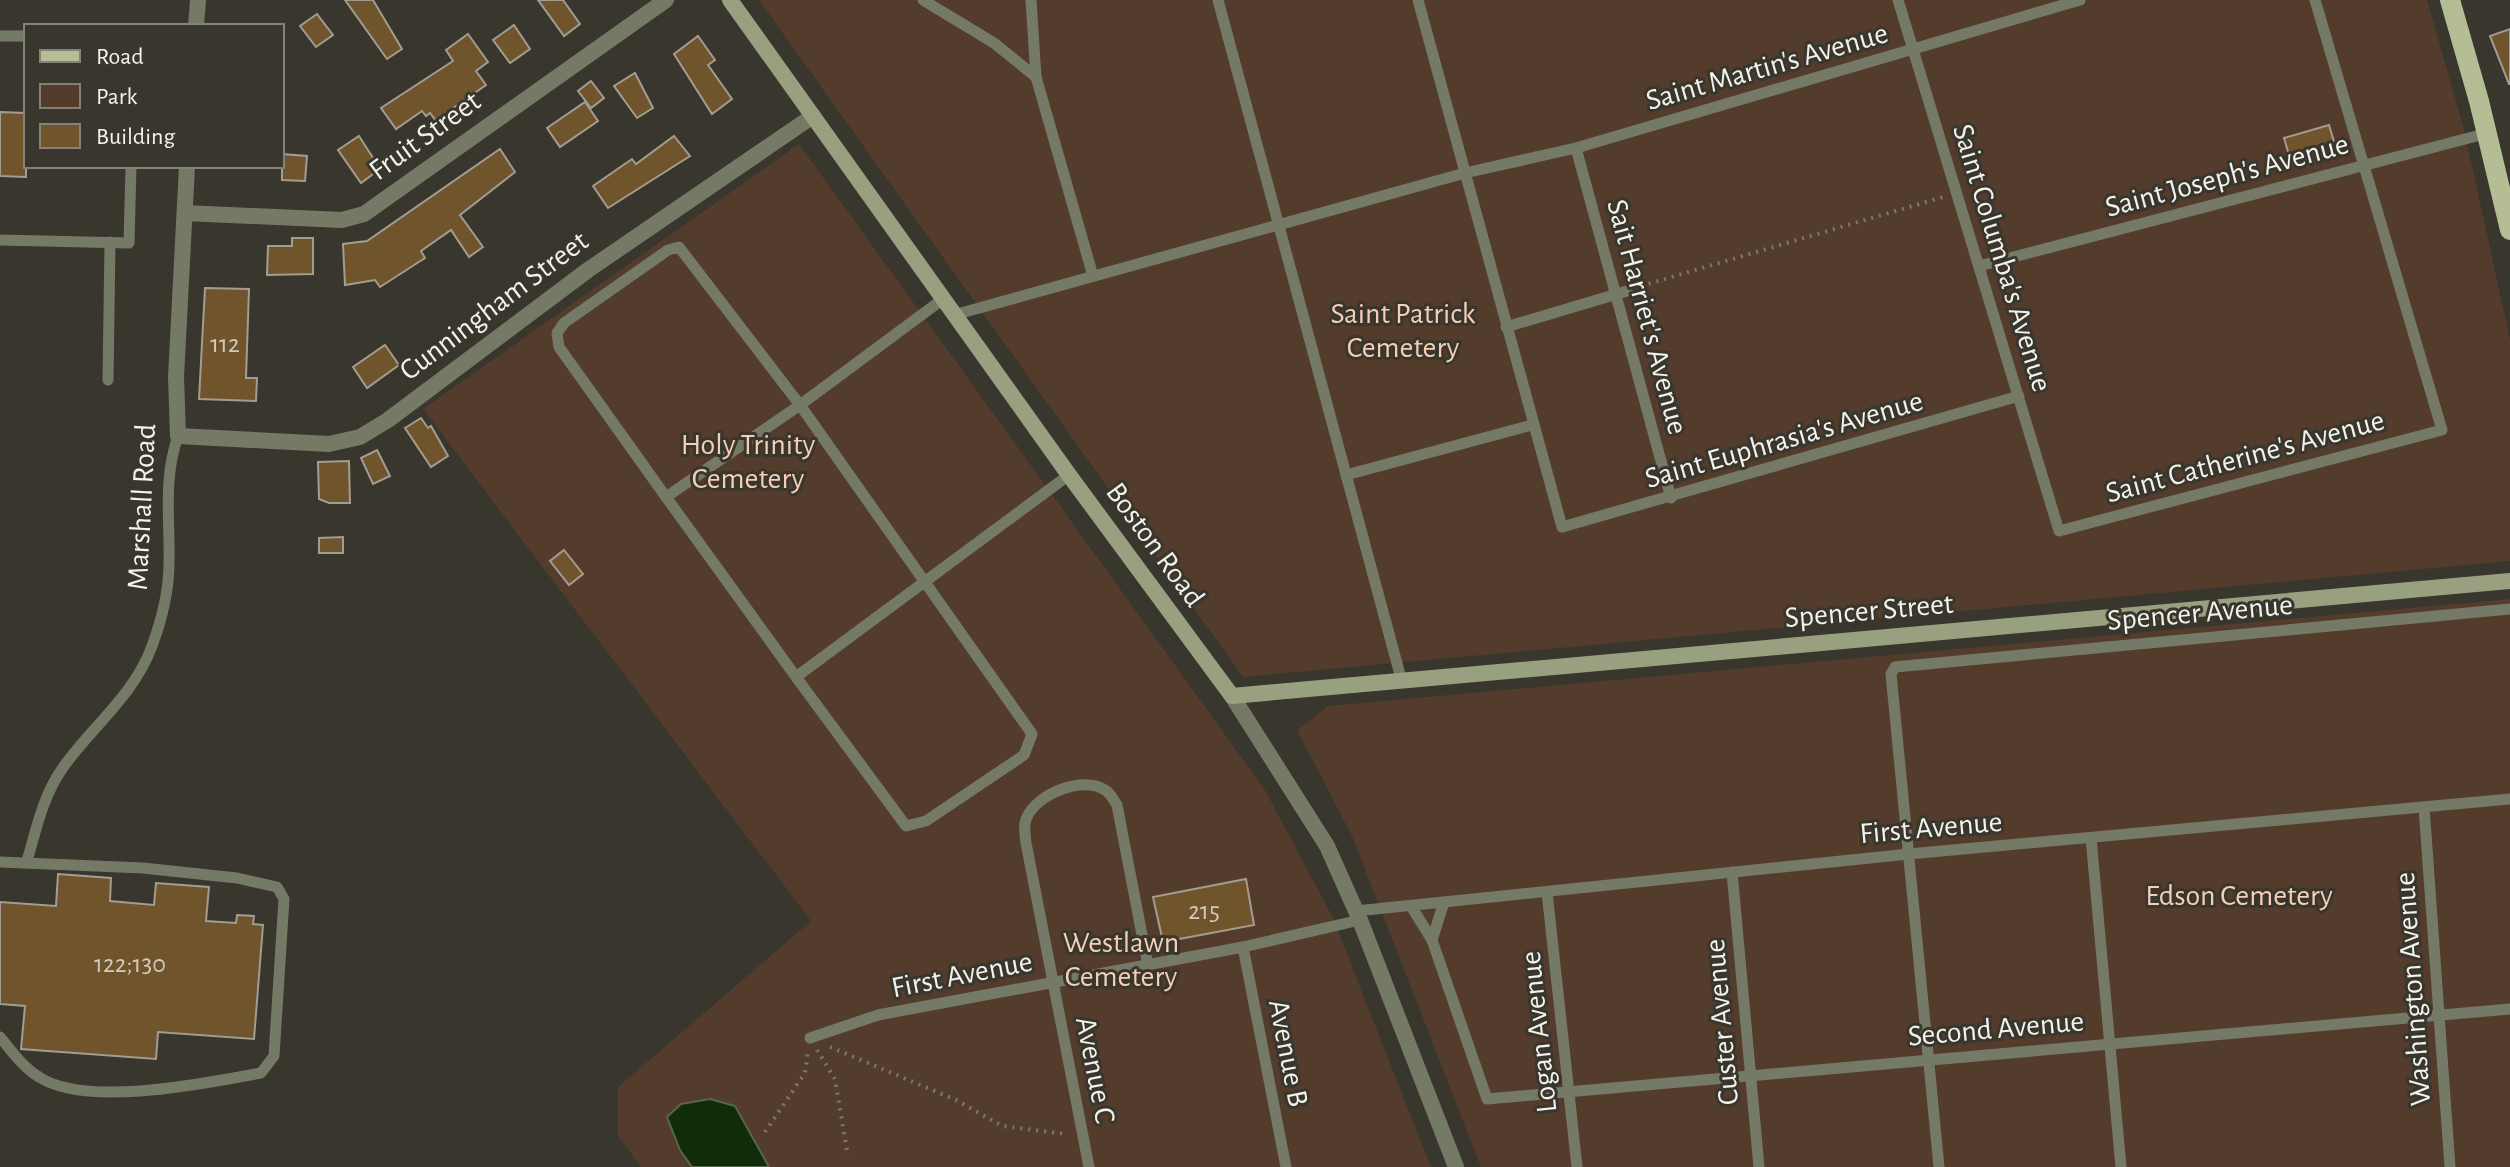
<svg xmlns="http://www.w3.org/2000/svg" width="2510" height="1167" font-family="'Alegreya Sans',sans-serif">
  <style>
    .green { fill: #543c2d }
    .water { fill: #112c08; stroke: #55674c; stroke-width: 2 }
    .building { fill: #70542b; stroke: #a29c93; stroke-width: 2 }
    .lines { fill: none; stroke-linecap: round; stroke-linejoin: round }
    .path { stroke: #7a7971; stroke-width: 4; stroke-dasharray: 2 6; stroke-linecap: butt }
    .service { stroke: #757a66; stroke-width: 11 }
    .minor { stroke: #757a66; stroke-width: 16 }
    .tertiary { stroke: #757a66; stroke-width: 16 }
    .secondary { stroke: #99a080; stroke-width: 16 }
    .primary { stroke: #b4bd94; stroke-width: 20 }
    .labels { text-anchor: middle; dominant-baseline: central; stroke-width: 6; stroke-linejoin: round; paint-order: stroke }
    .number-label { font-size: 26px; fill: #d2cabc }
    .street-label { font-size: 30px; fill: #f3f2ec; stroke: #38362d }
    .park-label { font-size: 30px; fill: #f7ceb3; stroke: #38362d }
  </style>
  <rect width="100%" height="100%" fill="#38362d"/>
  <!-- green -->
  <g class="green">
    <path d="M759,0H2427L2463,125L2510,339V561L1243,677Z"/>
    <path d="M799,144L1265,790L1332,916L1431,1167H641L618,1136V1087L811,921L423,409Z"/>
    <path d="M2510,599V1167H1481L1352,836L1297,730L1328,706Z"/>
  </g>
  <!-- water -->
  <path class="water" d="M710,1099L735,1106L769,1167H692L680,1150L667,1117L681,1104Z"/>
  <!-- building -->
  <g class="building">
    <path d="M345,0H373L402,49L387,59Z"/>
    <path d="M538,0H563L580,24L564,36Z"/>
    <path d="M317,14L333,35L316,47L300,26Z"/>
    <path d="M514,25L530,49L510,63L493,40Z"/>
    <path d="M2510,29V84H2509L2490,36Z"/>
    <path d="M468,34L488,62L476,71L486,85L452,109L455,113L439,125L430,113L426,116L422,111L396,129L381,108L453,61L446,50Z"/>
    <path d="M698,36L715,60L708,65L732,99L712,114L674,54Z"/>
    <path d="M635,73L653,108L637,118L614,86Z"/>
    <path d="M591,81L604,98L591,108L578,91Z"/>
    <path d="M585,102L598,121L560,147L547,128Z"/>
    <path d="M0,112L26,113V177L0,176Z"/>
    <path d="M2329,125L2337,152L2308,165L2307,161L2292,165L2284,138Z"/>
    <path d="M359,136L377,164L373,174L361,183L338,150Z"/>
    <path d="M674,136L690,156L608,208L593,186L632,159L636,164Z"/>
    <path d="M500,149L515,172L460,215L483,247L469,257L451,230L421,251L425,258L380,287L375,280L345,285L343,244L367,241Z"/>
    <path d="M282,154L307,156L305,181L282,180Z"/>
    <path d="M292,238H313V274L267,275L268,246H292Z"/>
    <path d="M205,288L249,289L246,378H257L256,401L199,399Z"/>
    <path d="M385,345L399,365L367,388L353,367Z"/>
    <path d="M421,418L428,428L431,426L448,456L431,467L405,428Z"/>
    <path d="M377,450L390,476L373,484L361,458Z"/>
    <path d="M349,461L350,503H329L319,499L318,462Z"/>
    <path d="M343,537V553H319V538Z"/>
    <path d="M564,550L583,574L569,585L550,561Z"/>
    <path d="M58,874L111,878L110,901L154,905L156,883L209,887L206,921L236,923L237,915L254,916L253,924L263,925L254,1039L158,1032L156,1059L21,1049L25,1006L0,1004V902L56,906Z"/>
    <path d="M1246,879L1254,925L1163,942L1153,897Z"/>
  </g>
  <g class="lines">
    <!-- path -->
    <g class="path">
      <path d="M1641,286L1943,197"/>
      <path d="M830,1047L956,1100L1002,1126L1067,1134"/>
      <path d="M817,1050L835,1079L848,1156"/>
      <path d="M765,1132L805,1073L808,1051"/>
    </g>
    <!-- service -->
    <g class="service">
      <path d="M923,0L994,43L1036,77L1093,276"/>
      <path d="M1031,0L1036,77"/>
      <path d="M1218,0L1402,682"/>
      <path d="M1418,0L1562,527L2019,396"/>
      <path d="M1898,0L2059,531L2442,430L2315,0"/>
      <path d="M0,36H26"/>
      <path d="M1576,148L1671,498"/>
      <path d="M0,240L129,243L131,166"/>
      <path d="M1979,266L2488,133"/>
      <path d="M954,315L1465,173L1576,148L2080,0"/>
      <path d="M1506,327L1627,291"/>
      <path d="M108,380L110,242"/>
      <path d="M1346,475L1532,425"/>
      <path d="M666,497L559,347L557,333L564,323L668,250L679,247L800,405L943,299"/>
      <path d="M796,677L666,497L800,405L1032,734L1024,755L926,821L906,826L796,677L1069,475"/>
      <path d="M2424,807L2450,1167"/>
      <path d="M2091,838L2121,1167"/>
      <path d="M27,861C36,830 43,796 62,769C91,727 134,696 152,646C162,619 169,592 169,563C170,518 163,479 178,436"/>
      <path d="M0,862L143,868L237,878L277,887L284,899L274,1056L261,1073C207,1083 86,1108 39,1077C23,1067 12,1052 0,1037"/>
      <path d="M1732,872L1759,1167"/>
      <path d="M1547,892L1577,1167"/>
      <path d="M1411,906L1432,940L1487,1099L2510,1009"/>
      <path d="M1356,911L1909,854L2510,799"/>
      <path d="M1432,940L1444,902"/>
      <path d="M1243,947L1286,1167"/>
      <path d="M810,1038L878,1015L1243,947L1360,920"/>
      <path d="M1089,1167L1026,843C1025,834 1023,824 1027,817C1037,794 1083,775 1105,790C1111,793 1113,800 1117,805L1148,966"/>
      <path d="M1939,1167L1891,674L1895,667L2510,609"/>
    </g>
    <!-- minor -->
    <g class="minor">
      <path d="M196,26L198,0"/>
      <path d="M187,166L176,377L178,436L329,444L360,437L388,420L588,270L813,116"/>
      <path d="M185,213L342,220L364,214L666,0"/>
    </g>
    <!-- tertiary -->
    <path class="tertiary" d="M1232,696L1327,846L1360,920L1456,1167"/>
    <!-- secondary -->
    <path class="secondary" d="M730,0L1069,475L1232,696L2510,581"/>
    <!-- primary -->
    <path class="primary" d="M2450,0L2479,101L2510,230"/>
  </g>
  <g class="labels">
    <!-- number labels -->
    <g class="number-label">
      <text x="225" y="344">112</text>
      <text x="1204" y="911">215</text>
      <text x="130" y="964">122;130</text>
    </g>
    <!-- street labels -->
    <g class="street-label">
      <text transform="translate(1767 67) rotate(-16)">Saint Martin's Avenue</text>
      <text transform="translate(425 136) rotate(-36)">Fruit Street</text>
      <text transform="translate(2227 176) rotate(-15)">Saint Joseph's Avenue</text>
      <text transform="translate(2002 258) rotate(73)">Saint Columba's Avenue</text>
      <text transform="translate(494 306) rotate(-37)">Cunningham Street</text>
      <text transform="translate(1647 317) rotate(75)">Sait Harriet's Avenue</text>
      <text transform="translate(1784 440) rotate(-16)">Saint Euphrasia's Avenue</text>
      <text transform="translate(2245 457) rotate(-15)">Saint Catherine's Avenue</text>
      <text transform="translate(142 507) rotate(-87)">Marshall Road</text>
      <text transform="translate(1155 545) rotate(54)">Boston Road</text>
      <text transform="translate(1869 611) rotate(-5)">Spencer Street</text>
      <text transform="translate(2200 613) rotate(-5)">Spencer Avenue</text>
      <text transform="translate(1931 828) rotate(-5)">First Avenue</text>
      <text transform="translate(962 975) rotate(-11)">First Avenue</text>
      <text transform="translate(2413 989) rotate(-94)">Washington Avenue</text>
      <text transform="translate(1722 1022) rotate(-95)">Custer Avenue</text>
      <text transform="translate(1996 1029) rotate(-5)">Second Avenue</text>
      <text transform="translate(1539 1032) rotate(-96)">Logan Avenue</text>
      <text transform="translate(1288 1053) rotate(79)">Avenue B</text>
      <text transform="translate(1095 1070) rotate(79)">Avenue C</text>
    </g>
    <!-- park labels -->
    <g class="park-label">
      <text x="1403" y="314">Saint Patrick<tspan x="1403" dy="34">Cemetery</tspan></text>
      <text x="748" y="445">Holy Trinity<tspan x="748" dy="34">Cemetery</tspan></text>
      <text x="2239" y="896">Edson Cemetery</text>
      <text x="1121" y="943">Westlawn<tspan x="1121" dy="34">Cemetery</tspan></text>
    </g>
  </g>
  <!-- legend -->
  <rect x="24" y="24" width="260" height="144" fill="#38362d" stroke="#838179" stroke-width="2"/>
  <rect x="40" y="50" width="40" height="12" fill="#b4bd94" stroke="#838179" stroke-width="2"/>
  <text x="96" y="64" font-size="24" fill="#f3f2ec">Road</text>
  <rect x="40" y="84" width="40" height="24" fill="#543c2d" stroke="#838179" stroke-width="2"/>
  <text x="96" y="104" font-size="24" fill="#f3f2ec">Park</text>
  <rect x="40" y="124" width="40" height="24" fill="#70542b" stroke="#838179" stroke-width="2"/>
  <text x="96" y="144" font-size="24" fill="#f3f2ec">Building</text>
</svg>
